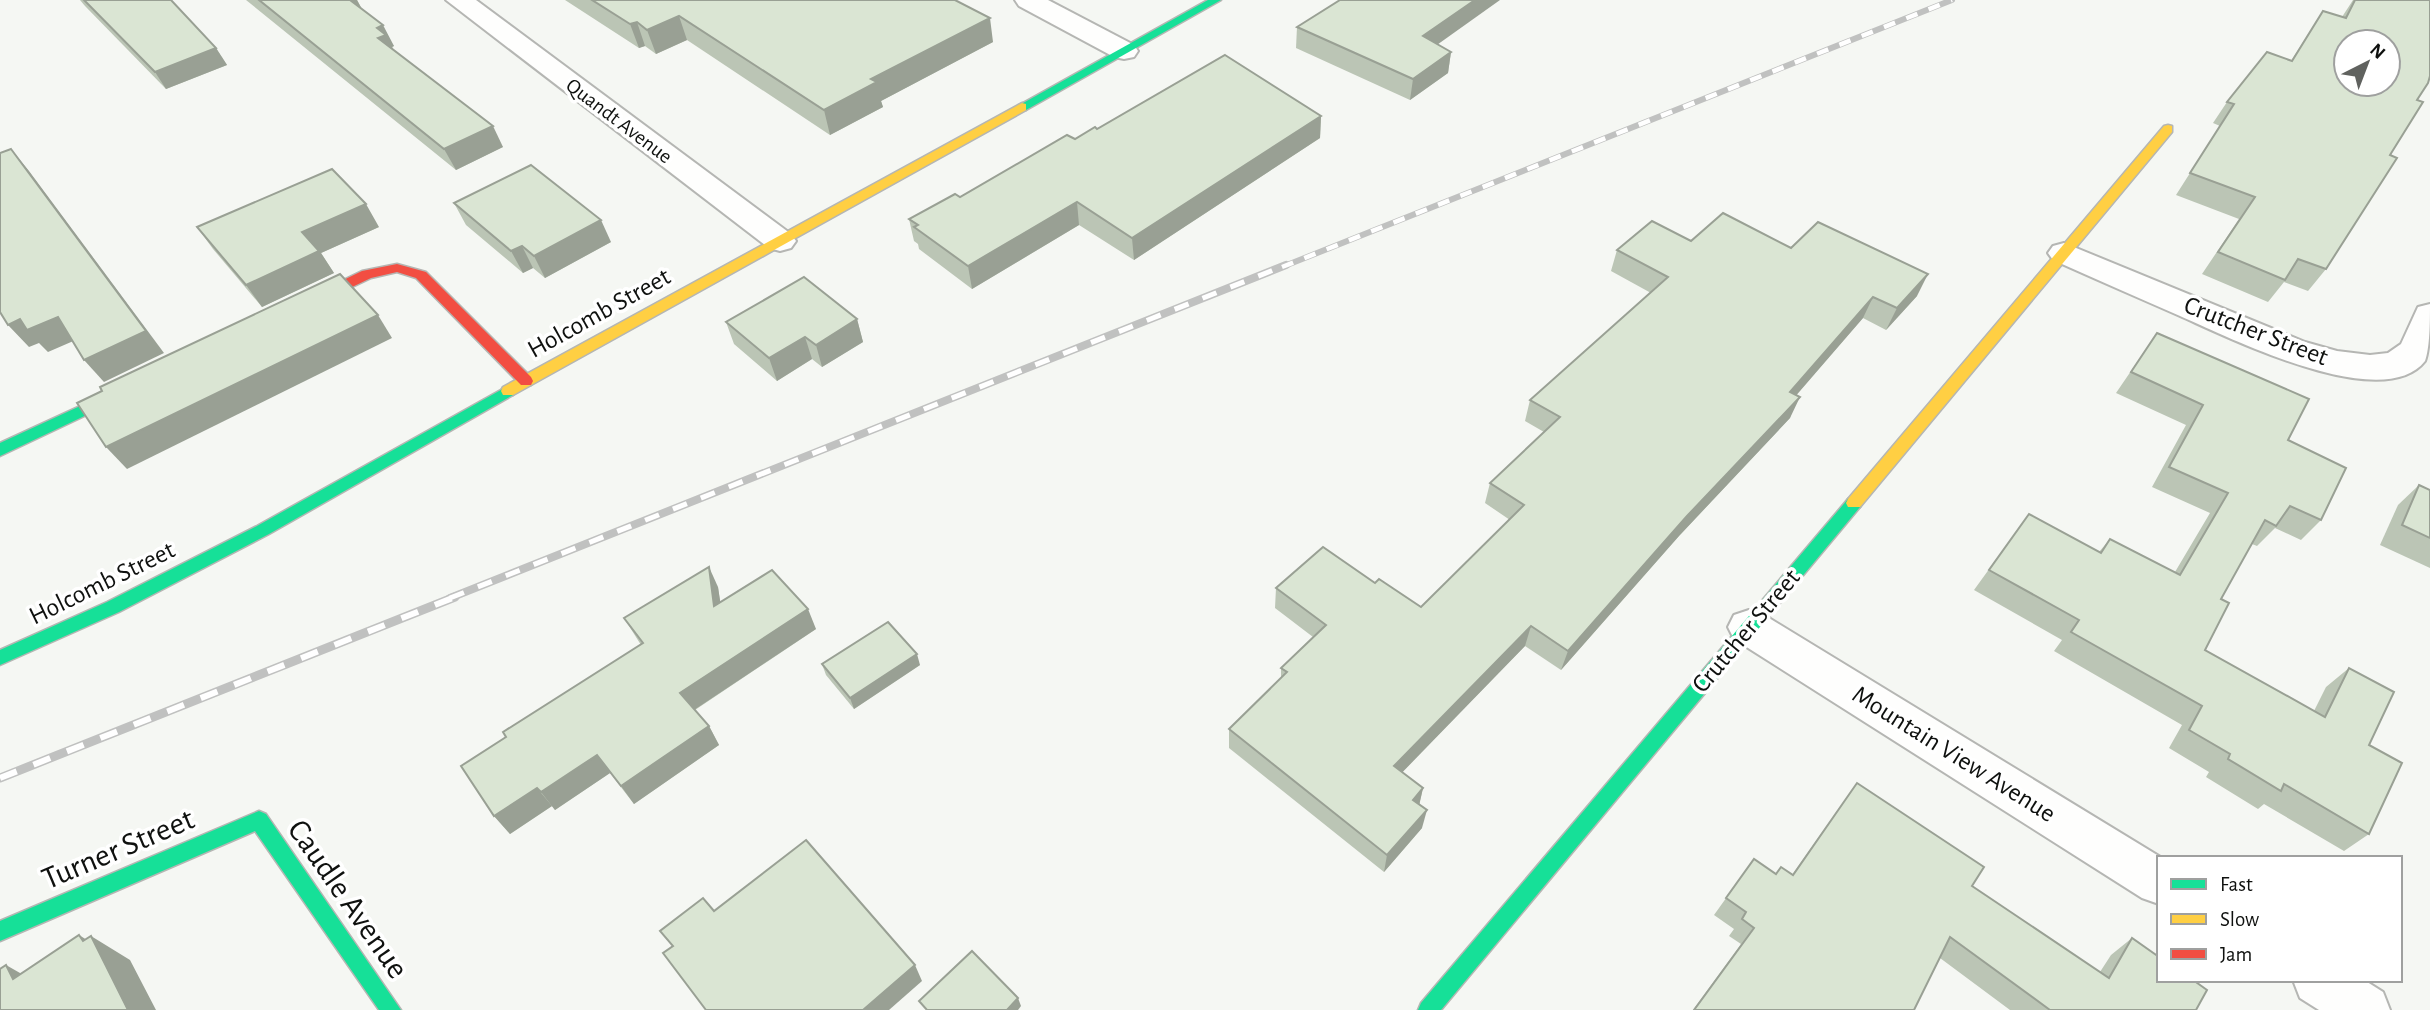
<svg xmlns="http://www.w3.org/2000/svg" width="2430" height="1010" font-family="'Alegreya Sans',sans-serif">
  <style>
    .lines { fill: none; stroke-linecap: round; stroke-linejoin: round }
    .street-casing { stroke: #b5b6b3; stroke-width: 4 }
    .fast-casing { stroke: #b5b6b3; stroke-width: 3 }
    .slow-casing { stroke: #b5b6b3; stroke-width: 3 }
    .jam-casing { stroke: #b5b6b3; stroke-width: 3 }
    .street { fill: #fefefd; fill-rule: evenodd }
    .fast { fill: #16e098; fill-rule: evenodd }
    .slow { fill: #ffcf43; fill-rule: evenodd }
    .jam { fill: #f24e42; fill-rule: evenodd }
    .rail-far2-casing { stroke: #c0c1c0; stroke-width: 6 }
    .rail-far1-casing { stroke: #c0c1c0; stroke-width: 8 }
    .rail-casing { stroke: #c0c1c0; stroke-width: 9 }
    .rail-far2 { stroke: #fff; stroke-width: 4.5; stroke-dasharray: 12; stroke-linecap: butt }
    .rail-far1 { stroke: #fff; stroke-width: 5; stroke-dasharray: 15; stroke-linecap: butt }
    .rail { stroke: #fff; stroke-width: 6; stroke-dasharray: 18; stroke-linecap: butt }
    .wall { fill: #bbc5b5 }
    .shaded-wall { fill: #99a094 }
    .building { fill: #dae5d3; stroke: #99a094; stroke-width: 2; fill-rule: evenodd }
    .labels { text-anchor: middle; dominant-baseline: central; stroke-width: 7; stroke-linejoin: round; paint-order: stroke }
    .far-street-label { font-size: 21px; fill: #0f110f; stroke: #fff }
    .street-label { font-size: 26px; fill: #0f110f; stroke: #fff }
    .near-street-label { font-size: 32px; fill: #0f110f; stroke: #fff }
  </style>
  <rect width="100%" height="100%" fill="#f5f7f3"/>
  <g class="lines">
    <!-- street casing -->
    <g class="street-casing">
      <g id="street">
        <path d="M446,0H476L791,234L796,241L791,248L780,251L769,248Z"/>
        <path d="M1015,0H1048L1134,45L1138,51L1134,57L1124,59L1114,57L1019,6Z"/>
        <path d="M2064,243L2305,342L2337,351L2370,355L2388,353L2401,344L2418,307L2430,304C2430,320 2430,348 2425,361C2383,415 2228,337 2180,316C2137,297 2095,279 2053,260L2048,253L2053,246Z"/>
        <path d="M1749,610L1764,615L2162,858H2159V904L2142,898L1734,639L1728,627L1734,615Z"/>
        <path d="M2293,980H2364L2383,992L2390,1010H2319L2300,998Z"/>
      </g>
    </g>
    <!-- fast casing -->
    <g class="fast-casing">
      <g id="fast">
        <path d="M1208,0H1221L1026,110H1018L1016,107Z"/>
        <path d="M130,383L137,388L135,392L0,456V443Z"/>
        <path d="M508,386L513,387L515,391L513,395L269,534L119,612L0,665V650L107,602L257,526Z"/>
        <path d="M1854,497L1860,499L1862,503L1860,507L1441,1010H1418L1421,1003L1848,499Z"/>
        <path d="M259,811L266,814L401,1010H379L255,831L0,941V921Z"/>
      </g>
    </g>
    <!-- slow casing -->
    <g class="slow-casing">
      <g id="slow">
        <path d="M1022,103L1026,104V110L513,395H503L501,391L503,387Z"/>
        <path d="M2168,125L2172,126V132L1860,507H1848L1846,503L1848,499L2164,126Z"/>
      </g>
    </g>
    <!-- jam casing -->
    <g class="jam-casing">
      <path id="jam" d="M397,264L426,272L531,377L533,381L531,385H521L416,278L397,272L371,278L306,309L301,311L294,306L296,303L362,271Z"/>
    </g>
    <!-- street -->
    <use href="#street" class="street"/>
    <!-- fast -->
    <use href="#fast" class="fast"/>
    <!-- slow -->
    <use href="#slow" class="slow"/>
    <!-- jam -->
    <use href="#jam" class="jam"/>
    <!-- rail-far2 casing -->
    <g class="rail-far2-casing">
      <path id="rail-far2" d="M1282,267L1952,0"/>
    </g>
    <!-- rail-far1 casing -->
    <g class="rail-far1-casing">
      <path id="rail-far1" d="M450,598L1286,265"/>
    </g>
    <!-- rail casing -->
    <g class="rail-casing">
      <path id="rail" d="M0,778L455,597"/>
    </g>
    <!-- rail-far2 -->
    <use href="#rail-far2" class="rail-far2"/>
    <!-- rail-far1 -->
    <use href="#rail-far1" class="rail-far1"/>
    <!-- rail -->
    <use href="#rail" class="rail"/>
  </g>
  <!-- wall -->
  <g class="wall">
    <path d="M80,0H171L216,48L227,65L166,89L85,6Z"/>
    <path d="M246,0H357L362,9L394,46L392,47L394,50L503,147L456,170Z"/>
    <path d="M565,0H955L993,42L881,101L883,107L830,135L687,40L656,54L645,46L639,48Z"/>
    <path d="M2353,0H2430L2417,100L2390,155L2326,269L2308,291L2284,282L2268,302L2202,274L2239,219L2176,195L2220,126L2213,123L2227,102L2291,61L2323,11L2342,17Z"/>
    <path d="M1297,27L1438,45L1451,52L1448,73L1410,100L1296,48Z"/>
    <path d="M1321,116L1320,138L1134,260L1079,225L972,289L919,249L918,244L914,241L909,219L960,197L1097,129Z"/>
    <path d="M454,203L611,242L545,278L533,268L523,273L466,225Z"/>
    <path d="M197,227H379L321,253L334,273L262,307L213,249Z"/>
    <path d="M1691,241L1791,248L1917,296L1886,330L1863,318L1796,395L1790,418L1679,536L1561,670L1525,646L1402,772L1423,788L1419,805L1422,828L1384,872L1229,748V729L1281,679V668L1313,637L1275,608L1276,588L1375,583L1421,607L1510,520L1485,503L1490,483L1544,432L1525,421L1530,400L1651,293L1611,271L1617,250Z"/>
    <path d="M857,319L863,342L822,367L812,359L777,381L734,344L726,322Z"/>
    <path d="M2157,333L2288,440L2321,520L2301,540L2275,528L2257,546L2252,544L2221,599L2205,650L2314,711L2326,687L2349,668L2369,745V834L2344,851L2264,804L2258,809L2206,777L2209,772L2169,748L2182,725L2054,651L2062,640L1974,590L2029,514L2099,552L2110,539L2175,572L2210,513L2152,487L2186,425L2116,393Z"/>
    <path d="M2419,485L2430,490V568L2380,545L2398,505Z"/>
    <path d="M718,587L720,602L816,629L695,710L709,726L719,745L634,804L610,773L555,810L552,806L510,834L494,816L506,737L641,645L624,618Z"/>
    <path d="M822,664L920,665L854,709L826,675Z"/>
    <path d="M1857,783L1972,886L2100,972L2111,955L2132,938L2196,1010H2010L1940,958L1914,1010H1693L1741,944L1729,936L1734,929L1714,915L1754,859L1775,874L1792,875Z"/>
  </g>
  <!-- shaded-wall -->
  <g class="shaded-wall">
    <path d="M350,0H357L367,19Z"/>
    <path d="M1475,0H1500L1420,57L1423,36Z"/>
    <path d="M679,16L687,40L656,54L647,30Z"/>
    <path d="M990,18L993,42L881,101L883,107L830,135L824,110L871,79Z"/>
    <path d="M637,22L645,46L639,48L630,24Z"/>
    <path d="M383,25L394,46L392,47L397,56L378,38L377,28Z"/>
    <path d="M216,48L227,65L166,89L155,72Z"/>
    <path d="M1451,52L1448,73L1410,100L1413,79Z"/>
    <path d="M1321,116L1320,138L1134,260L1132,238Z"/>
    <path d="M493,126L503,147L456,170L444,149Z"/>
    <path d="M11,149L29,171L164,353L104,382L84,360Z"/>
    <path d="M1077,202L1079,225L972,289L968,266Z"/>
    <path d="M366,204L379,227L321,253L334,273L262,307L246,285L302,232Z"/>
    <path d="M601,220L611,242L545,278L534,256Z"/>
    <path d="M522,246L533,268L523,273L511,251Z"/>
    <path d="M1928,274L1917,296L1886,330L1897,308Z"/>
    <path d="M1873,297L1863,318L1781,413L1790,392Z"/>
    <path d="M378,315L392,338L127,469L106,447Z"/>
    <path d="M58,317L78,339L48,352L39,343L29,347L8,325L20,319Z"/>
    <path d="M857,319L863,342L822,367L816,345Z"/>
    <path d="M805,337L812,359L777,381L769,358Z"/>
    <path d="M1800,397L1790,418L1679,536L1561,670L1568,651L1687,516Z"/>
    <path d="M709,567L718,587L724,626L714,606Z"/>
    <path d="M808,609L816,629L691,712L680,693Z"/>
    <path d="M1531,626L1525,646L1391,784L1394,766Z"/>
    <path d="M917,654L920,665L854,709L850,698Z"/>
    <path d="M709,726L719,745L634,804L621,786Z"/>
    <path d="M597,755L610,773L555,810L541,792Z"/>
    <path d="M537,788L552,806L510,834L494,816Z"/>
    <path d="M1423,788L1419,806L1413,800Z"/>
    <path d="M1427,810L1422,828L1384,872L1387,855Z"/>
    <path d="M79,935L95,945L91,936L130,960L156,1010H128Z"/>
    <path d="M6,965L48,989L13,979Z"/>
    <path d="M915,965L922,981L889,1010H863Z"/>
    <path d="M1018,998L1021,1006L1018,1010H1007Z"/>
  </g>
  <!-- building -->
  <g class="building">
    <path d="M84,0H171L216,48L155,72Z"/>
    <path d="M259,0H351H350L383,25L377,28L386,35L378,38L493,126L444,149Z"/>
    <path d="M592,0H955L990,18L871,79L877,82L824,110L679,16L647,30L637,22L630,24Z"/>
    <path d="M1340,0H1475L1423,36L1451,52L1413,79L1297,27Z"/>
    <path d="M2355,0H2430V76L2428,83L2417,100L2423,102L2390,155L2397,158L2326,269L2298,259L2285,280L2218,252L2255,197L2190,173L2234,104L2227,102L2267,52L2292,61L2323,11L2346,18ZM2346,42H2388V84H2346Z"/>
    <path d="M1225,55L1321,116L1132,238L1077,202L968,266L914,227L918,225L909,219L955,194L960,197L1067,135L1075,139L1095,127L1097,129Z"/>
    <path d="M11,149L146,331L84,360L58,317L27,330L20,319L8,325L0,312V153Z"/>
    <path d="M531,165L601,220L534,256L522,246L511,251L454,203Z"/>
    <path d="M332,169L366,204L302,232L319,251L246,285L197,227Z"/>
    <path d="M1723,213L1791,248L1818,222L1928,274L1897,308L1873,297L1790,392L1800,397L1687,516L1568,651L1531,626L1394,766L1423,788L1413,800L1427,810L1387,855L1229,729L1287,672L1281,668L1326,625L1276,588L1323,547L1375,583L1379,579L1421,607L1524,505L1490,483L1560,417L1530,400L1668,277L1617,250L1652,221L1691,241Z"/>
    <path d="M340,274L378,315L106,447L77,403L102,391L100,387Z"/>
    <path d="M804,277L857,319L816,345L805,337L769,358L726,322Z"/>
    <path d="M2157,333L2309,399L2288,440L2346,468L2321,520L2290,506L2276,526L2265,520L2221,599L2229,603L2205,650L2325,717L2349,668L2394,692L2369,745L2402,763L2369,834L2284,784L2281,791L2228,759L2230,754L2189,730L2202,706L2071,632L2079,620L1989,570L2029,514L2101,553L2110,539L2180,575L2228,493L2169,467L2203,405L2131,372Z"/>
    <path d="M2419,485L2430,490V538L2402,525Z"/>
    <path d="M709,567L714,606L772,570L808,609L680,693L709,726L621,786L597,755L541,792L537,788L494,816L461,766L506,737L503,732L643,643L624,618Z"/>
    <path d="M888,622L917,654L850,698L822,664Z"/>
    <path d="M1857,783L1984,867L1972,886L2109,978L2132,938L2159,957V980H2193L2207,990L2196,1010H2050L1950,937L1914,1010H1694L1754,928L1742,919L1746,912L1726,898L1754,859L1776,874L1781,867L1793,875Z"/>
    <path d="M806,840L915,965L863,1010H706L663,953L673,946L660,931L703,898L714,911Z"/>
    <path d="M79,935L83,941L91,936L128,1010H0V969L6,965L13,979Z"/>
    <path d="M972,951L1018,998L1007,1010H927L919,1001Z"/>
  </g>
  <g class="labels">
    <!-- far-street labels -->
    <g class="far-street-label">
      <text transform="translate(619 121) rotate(37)">Quandt Avenue</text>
    </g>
    <!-- street labels -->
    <g class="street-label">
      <text transform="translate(599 313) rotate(-29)">Holcomb Street</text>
      <text transform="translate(2256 331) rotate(21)">Crutcher Street</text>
      <text transform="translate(102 583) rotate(-26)">Holcomb Street</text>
      <text transform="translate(1746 631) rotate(-50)">Crutcher Street</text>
      <text transform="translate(1954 754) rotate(32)">Mountain View Avenue</text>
    </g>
    <!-- near-street labels -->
    <g class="near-street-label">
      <text transform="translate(118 849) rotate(-23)">Turner Street</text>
      <text transform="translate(348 899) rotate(55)">Caudle Avenue</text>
    </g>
  </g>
  <!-- legend -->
  <rect x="2157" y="856" width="245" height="126" fill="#ffffff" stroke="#9fa09f" stroke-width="2"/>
  <rect x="2171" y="879" width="35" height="10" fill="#16e098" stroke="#9fa09f" stroke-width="2"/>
  <text x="2220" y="891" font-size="21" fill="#0f110f">Fast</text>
  <rect x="2171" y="914" width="35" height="10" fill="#ffcf43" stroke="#9fa09f" stroke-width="2"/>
  <text x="2220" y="926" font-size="21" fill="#0f110f">Slow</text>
  <rect x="2171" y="949" width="35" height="10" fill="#f24e42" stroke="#9fa09f" stroke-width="2"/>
  <text x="2220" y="961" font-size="21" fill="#0f110f">Jam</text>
  <!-- north arrow -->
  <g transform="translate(2367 63) rotate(42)"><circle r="33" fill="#ffffff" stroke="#9fa09f" stroke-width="2"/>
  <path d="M0-5L12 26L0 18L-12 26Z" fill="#60625f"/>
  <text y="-10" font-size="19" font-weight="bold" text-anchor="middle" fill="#0f110f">N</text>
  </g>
</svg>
